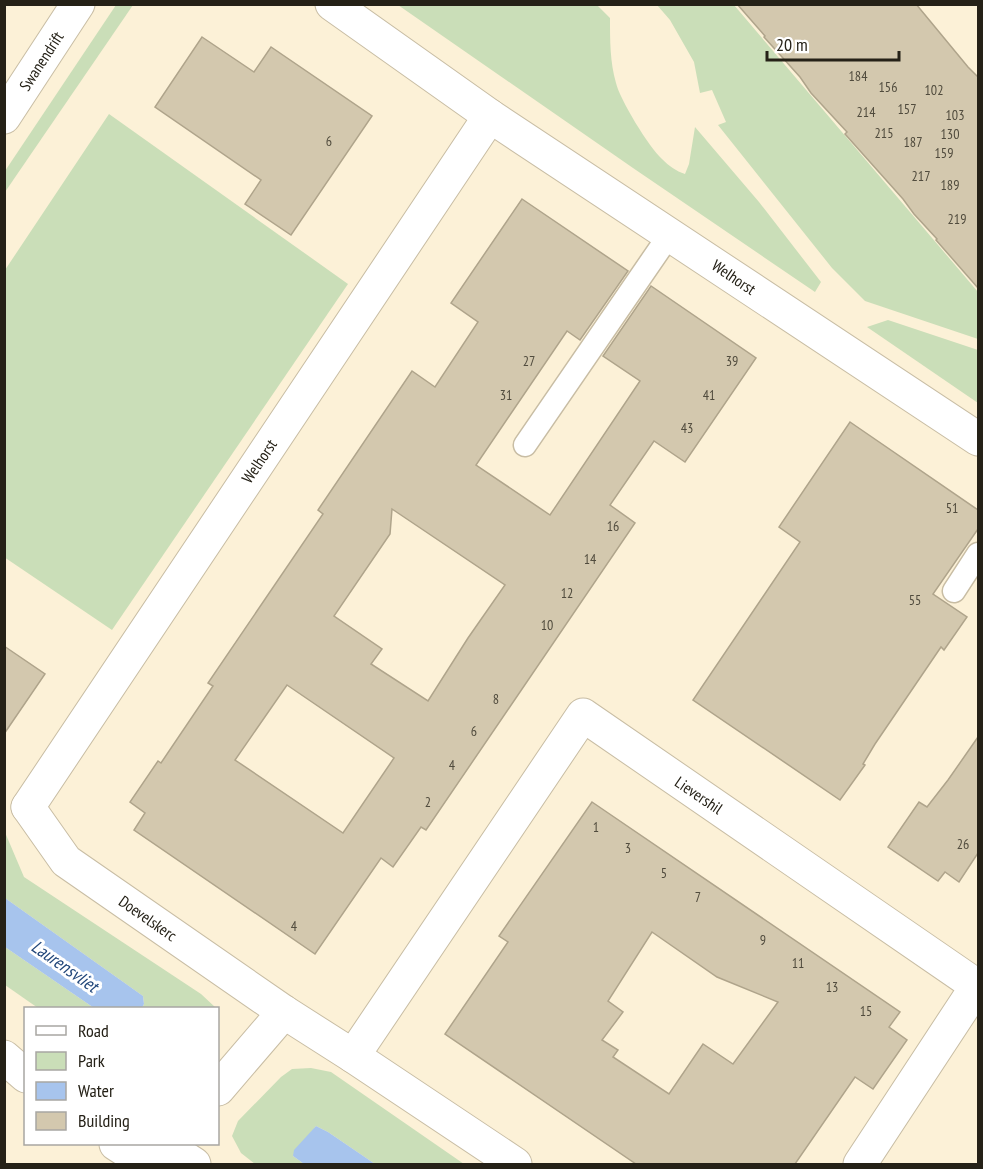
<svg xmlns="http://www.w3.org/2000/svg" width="983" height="1169" font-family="'PT Sans Narrow',sans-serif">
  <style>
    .green { fill: #cadeb8 }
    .water { fill: #a7c4ed }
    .building { fill: #d3c8ae; stroke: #afa48b; stroke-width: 1.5; fill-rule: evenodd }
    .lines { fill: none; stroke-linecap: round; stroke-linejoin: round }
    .service-casing { stroke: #c8bda4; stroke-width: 25 }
    .minor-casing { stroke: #c8bda4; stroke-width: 35 }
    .tertiary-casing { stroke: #c8bda4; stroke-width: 35 }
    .secondary-casing { stroke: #c8bda4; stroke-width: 35 }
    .service { stroke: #fff; stroke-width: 22 }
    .minor { stroke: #fff; stroke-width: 33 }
    .tertiary { stroke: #fff; stroke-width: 33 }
    .secondary { stroke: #fff; stroke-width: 33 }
    .labels { text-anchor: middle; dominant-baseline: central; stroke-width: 6; stroke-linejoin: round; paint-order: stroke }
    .number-label { font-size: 14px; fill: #504b3d }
    .street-label { font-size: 16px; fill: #252117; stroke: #fff }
    .water-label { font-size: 18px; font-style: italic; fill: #22477a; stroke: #fff }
  </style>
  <rect width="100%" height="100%" fill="#fcf1d7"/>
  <!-- green -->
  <g class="green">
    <path d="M116,5H133L5,192V171Z"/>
    <path d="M398,5H597L610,18C610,41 610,62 616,83C620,100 649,147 662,159C669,166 676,171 685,174L689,164L695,127L759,202L821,282L815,292L633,168Z"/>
    <path d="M657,5H734L978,292V339L865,301L832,268L718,125L726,122L712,90L700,93L694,62L670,20Z"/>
    <path d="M109,114L348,284L112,630L4,557L5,270Z"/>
    <path d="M888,320L978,350V403L867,327Z"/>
    <path d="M4,830L24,877L201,994L216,1008H142L144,1004L143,996L5,898Z"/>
    <path d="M5,947L94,1008H38L5,985Z"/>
    <path d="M311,1068L331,1072L464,1164H375L328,1132L316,1126L293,1156L304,1164H255L241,1153L232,1136L238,1121L281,1077L292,1069Z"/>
  </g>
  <!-- water -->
  <g class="water">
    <path d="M5,898L143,996L144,1004L142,1008H94L5,947Z"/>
    <path d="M316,1126L328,1132L375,1164H304L293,1156L294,1150Z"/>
  </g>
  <!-- building -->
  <g class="building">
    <path d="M737,4H916L968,67L978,77V288L936,240L937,239L914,214L903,199L845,134L847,132L811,93L800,77L764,37L765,36Z"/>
    <path d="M202,37L254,72L271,47L372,116L291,235L245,204L261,180L155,107Z"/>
    <path d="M522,199L628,271L580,340L567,331L476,465L550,515L640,381L603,356L651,286L756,358L685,462L654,441L610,505L635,523L426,830L421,827L393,867L381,858L315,954L134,830L145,813L130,802L158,761L161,763L213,686L208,683L323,514L318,510L412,371L435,387L478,322L451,303ZM392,509L505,585L468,638L428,701L371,664L382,649L334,616L390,534ZM287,685L394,758L343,833L235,760Z"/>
    <path d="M850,422L978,510V529L933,594L967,617L944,650L941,647L875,744L863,764L865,765L840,800L693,700L800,542L779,527Z"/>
    <path d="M4,646L45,674L4,734Z"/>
    <path d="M978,737V853L959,882L945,872L938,881L888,847L919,802L927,807L948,780Z"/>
    <path d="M592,802L900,1012L889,1027L907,1040L873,1089L855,1077L795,1164H636L445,1034L508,942L499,936ZM652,932L717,977L778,1002L733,1064L703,1044L669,1094L613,1057L618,1050L602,1040L623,1012L608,1001Z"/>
  </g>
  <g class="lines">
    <!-- service casing -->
    <g class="service-casing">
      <g id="service">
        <path d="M525,445L670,234"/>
        <path d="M954,591L978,554"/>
      </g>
    </g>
    <!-- minor casing -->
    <g class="minor-casing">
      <g id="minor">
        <path d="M332,4L490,116L978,439"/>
        <path d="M28,807L490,116"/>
        <path d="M28,807L66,861L284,1012L353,1056L515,1164"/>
        <path d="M353,1056L583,715L977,986L860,1164"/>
        <path d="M218,1089L284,1012"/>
      </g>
    </g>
    <!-- tertiary casing -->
    <g class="tertiary-casing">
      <g id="tertiary">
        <path d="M4,1057L26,1076"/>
        <path d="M116,1144L147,1164"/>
        <path d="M163,1144L194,1164"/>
      </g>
    </g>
    <!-- secondary casing -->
    <g class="secondary-casing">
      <path id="secondary" d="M4,117L78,4"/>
    </g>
    <!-- service -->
    <use href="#service" class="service"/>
    <!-- minor -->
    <use href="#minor" class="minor"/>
    <!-- tertiary -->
    <use href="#tertiary" class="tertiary"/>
    <!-- secondary -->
    <use href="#secondary" class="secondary"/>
  </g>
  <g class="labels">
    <!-- number labels -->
    <g class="number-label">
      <text x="858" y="76">184</text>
      <text x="888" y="87">156</text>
      <text x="934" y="90">102</text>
      <text x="907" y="109">157</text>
      <text x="866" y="112">214</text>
      <text x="955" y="115">103</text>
      <text x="884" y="133">215</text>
      <text x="950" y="134">130</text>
      <text x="329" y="141">6</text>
      <text x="913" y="142">187</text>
      <text x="944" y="153">159</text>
      <text x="921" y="176">217</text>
      <text x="950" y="185">189</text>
      <text x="957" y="219">219</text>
      <text x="529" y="361">27</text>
      <text x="732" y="361">39</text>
      <text x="506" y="395">31</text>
      <text x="709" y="395">41</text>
      <text x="687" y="428">43</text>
      <text x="952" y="508">51</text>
      <text x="613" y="526">16</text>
      <text x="590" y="559">14</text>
      <text x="567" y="593">12</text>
      <text x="915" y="600">55</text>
      <text x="547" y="625">10</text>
      <text x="496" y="699">8</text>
      <text x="474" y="731">6</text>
      <text x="452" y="765">4</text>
      <text x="428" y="802">2</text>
      <text x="596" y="827">1</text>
      <text x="963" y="844">26</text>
      <text x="628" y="848">3</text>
      <text x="664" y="873">5</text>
      <text x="698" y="897">7</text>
      <text x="294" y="926">4</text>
      <text x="763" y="940">9</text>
      <text x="798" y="963">11</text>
      <text x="832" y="987">13</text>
      <text x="866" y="1011">15</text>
    </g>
    <!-- street labels -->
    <g class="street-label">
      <text transform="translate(41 61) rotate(-57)">Swanendrift</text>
      <text transform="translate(734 277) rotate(34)">Welhorst</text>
      <text transform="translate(259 461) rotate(-56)">Welhorst</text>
      <text transform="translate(699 795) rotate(34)">Lievershil</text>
      <text transform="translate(148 918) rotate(35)">Doevelskerc</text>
    </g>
    <!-- water labels -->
    <g class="water-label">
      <text transform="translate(65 966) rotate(35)">Laurensvliet</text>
    </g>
  </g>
  <!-- border -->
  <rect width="983" height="1169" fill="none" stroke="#252117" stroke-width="12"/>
  <!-- legend -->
  <rect x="24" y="1007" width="195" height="138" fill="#ffffff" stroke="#a8a6a2" stroke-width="1.5"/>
  <rect x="36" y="1026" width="30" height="9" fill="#ffffff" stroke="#a8a6a2" stroke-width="1.5"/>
  <text x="78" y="1037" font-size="18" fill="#252117">Road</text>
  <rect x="36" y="1052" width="30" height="18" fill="#cadeb8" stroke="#a8a6a2" stroke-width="1.5"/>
  <text x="78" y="1067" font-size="18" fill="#252117">Park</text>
  <rect x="36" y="1082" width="30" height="18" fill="#a7c4ed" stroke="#a8a6a2" stroke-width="1.5"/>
  <text x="78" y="1097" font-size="18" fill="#252117">Water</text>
  <rect x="36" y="1112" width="30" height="18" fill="#d3c8ae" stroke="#a8a6a2" stroke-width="1.5"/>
  <text x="78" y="1127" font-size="18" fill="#252117">Building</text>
  <!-- scale -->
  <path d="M767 51v9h132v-9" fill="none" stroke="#252117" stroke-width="3"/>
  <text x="776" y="51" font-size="18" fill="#252117" stroke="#ffffff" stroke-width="4.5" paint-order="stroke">20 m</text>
</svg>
